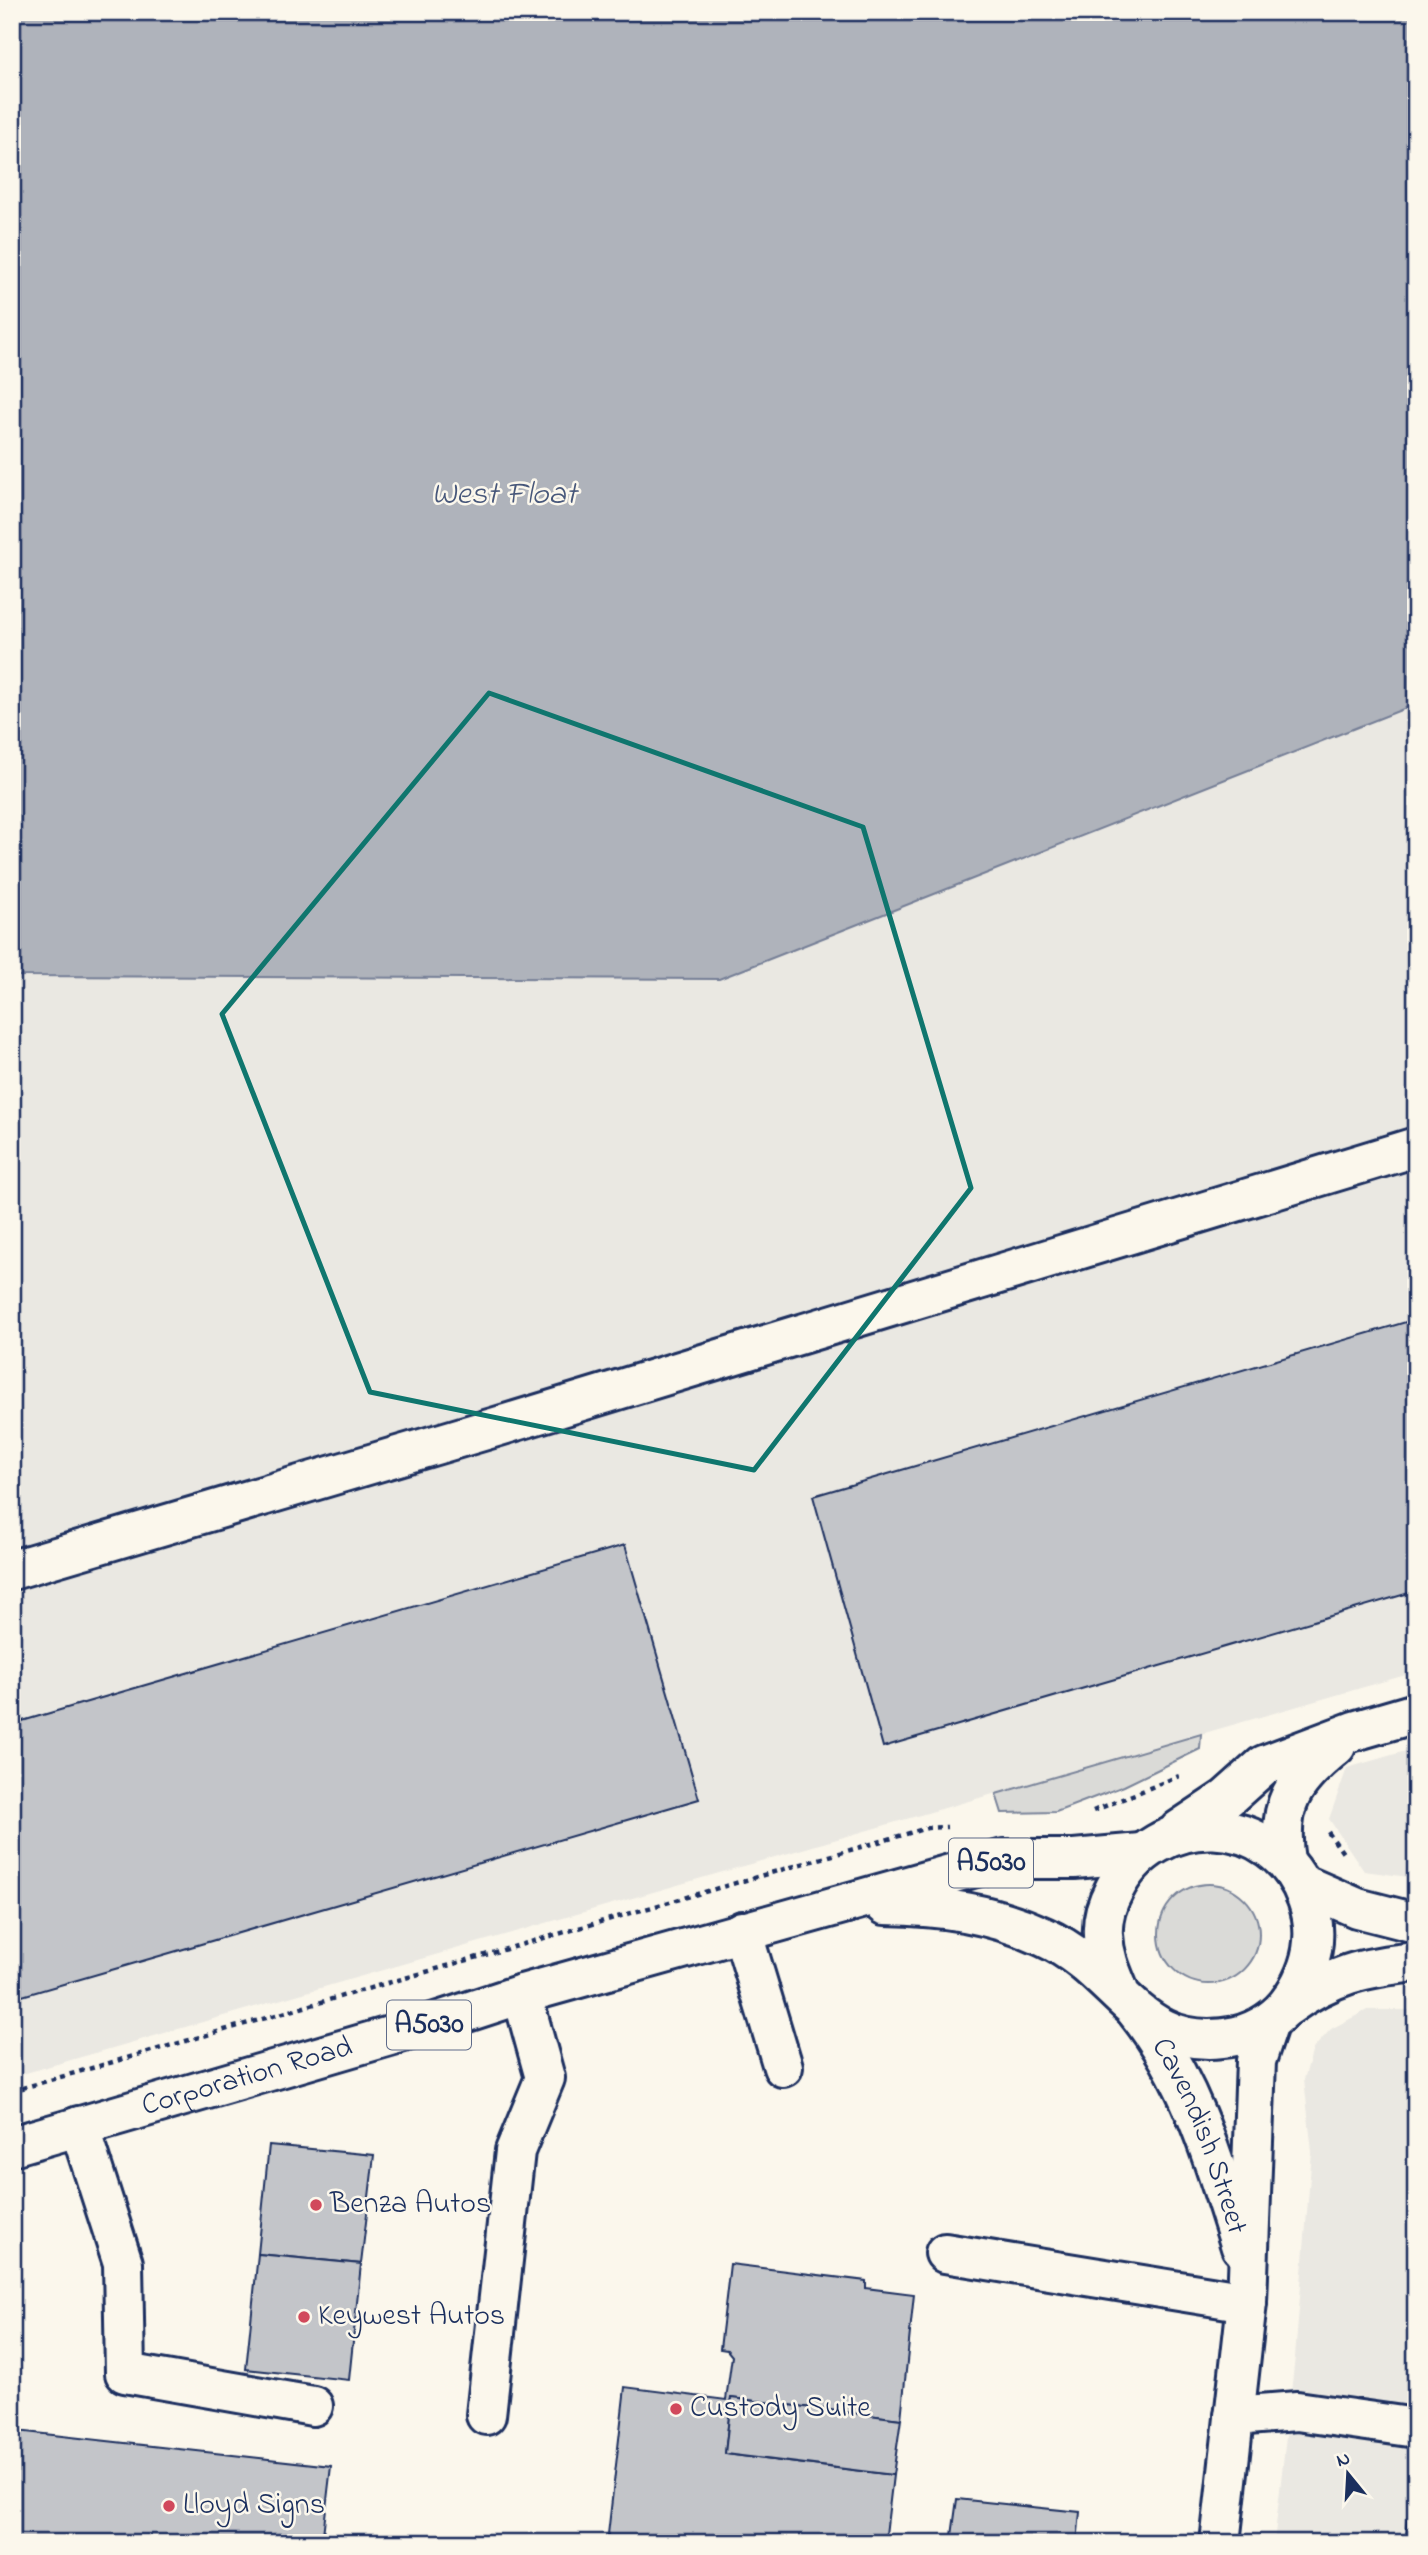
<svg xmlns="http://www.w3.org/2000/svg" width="1428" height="2555" font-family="'Indie Flower',sans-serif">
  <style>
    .built { fill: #eae8e2 }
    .green { fill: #dadad7; stroke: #7a849a; stroke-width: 2 }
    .water { fill: #afb3bb; stroke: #747e96; stroke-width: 2 }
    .building { fill: #c3c5c9; stroke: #1b2f5e; stroke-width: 2 }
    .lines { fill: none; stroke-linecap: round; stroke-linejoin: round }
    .minor-casing { stroke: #1b2f5e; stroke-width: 44 }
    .major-casing { stroke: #1b2f5e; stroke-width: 44 }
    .path { stroke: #1b2f5e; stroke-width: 4.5; stroke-dasharray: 5 5; stroke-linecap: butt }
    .minor { stroke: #fbf7ec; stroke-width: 38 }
    .major { stroke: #fbf7ec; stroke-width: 38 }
    .marked { fill: none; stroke: #0f766e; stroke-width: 5; stroke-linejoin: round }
    .poi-dot { fill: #d1495b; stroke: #fbf7ec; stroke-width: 2.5 }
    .labels { text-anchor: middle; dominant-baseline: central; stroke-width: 5; stroke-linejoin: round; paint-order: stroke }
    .shield { fill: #fbf7ec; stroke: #5e6b89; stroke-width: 2 }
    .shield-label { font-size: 28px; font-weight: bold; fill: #1b2f5e }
    .street-label { font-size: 30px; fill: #1b2f5e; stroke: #fbf7ec }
    .poi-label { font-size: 30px; fill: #1b2f5e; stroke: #fbf7ec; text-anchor: start }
    .water-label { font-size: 32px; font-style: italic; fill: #47577a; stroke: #fbf7ec }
  </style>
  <rect width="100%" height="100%" fill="#fbf7ec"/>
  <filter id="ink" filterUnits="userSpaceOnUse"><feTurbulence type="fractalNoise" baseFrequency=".0143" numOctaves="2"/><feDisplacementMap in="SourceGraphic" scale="14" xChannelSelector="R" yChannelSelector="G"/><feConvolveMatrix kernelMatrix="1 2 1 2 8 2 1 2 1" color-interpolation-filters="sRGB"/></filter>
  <g filter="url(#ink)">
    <!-- built -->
    <g class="built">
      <path d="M1416,704V1672L12,2077V976L719,979Z"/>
      <path d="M1416,1748V1878L1364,1871L1329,1819L1347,1768Z"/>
      <path d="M1367,2010H1416V2543H1274L1295,2357L1312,2152L1304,2079L1313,2049L1331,2029Z"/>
    </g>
    <!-- green -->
    <g class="green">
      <path d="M1201,1734L1200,1749L1124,1786L1056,1812L1002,1813L996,1794Z"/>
      <circle cx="1209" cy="1934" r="50"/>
    </g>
    <!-- water -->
    <path class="water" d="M12,12H1416V704L719,979L12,976Z"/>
    <!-- building -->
    <g class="building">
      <path d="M1416,1319V1591L883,1747L813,1496Z"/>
      <path d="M625,1545L699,1799L12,1999V1724Z"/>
      <path d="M269,2145L374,2155L361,2264L258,2254Z"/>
      <path d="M258,2254L361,2264L349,2380L246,2369Z"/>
      <path d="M730,2264L866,2281V2288L914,2294L901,2419L731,2398L725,2454L893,2475L885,2543H607L625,2387L726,2400L732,2356L727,2350L720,2349Z"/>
      <path d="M731,2398L901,2419L893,2475L725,2454Z"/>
      <path d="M17,2431L331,2466L322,2543H39L12,2540V2472Z"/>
      <path d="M957,2499L1080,2512L1077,2543H951Z"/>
      <path d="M1410,2505L1416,2506V2543H1405Z"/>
    </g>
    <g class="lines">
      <!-- minor casing -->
      <g class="minor-casing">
        <g id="minor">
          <path d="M12,1570L496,1427L1416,1147"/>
          <path d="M742,1931L783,2067"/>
          <path id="s1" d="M1137,2012C1192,2081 1215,2164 1241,2247"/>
          <path d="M79,2126L123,2263L125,2373L313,2406"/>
          <path d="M945,2253L1247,2302"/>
          <path d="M486,2415L515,2151L545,2078L522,1994"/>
          <path d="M1234,2416L1297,2411L1416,2428"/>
          <path d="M1220,2543L1247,2302L1256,2061L1269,2022"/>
        </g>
      </g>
      <!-- major casing -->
      <g class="major-casing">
        <g id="major">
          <path d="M1179,1830L1227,1798L1264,1765L1354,1731L1416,1713"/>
          <path d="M1285,1861C1276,1804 1293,1781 1336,1746"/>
          <path d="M1302,1884L1357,1908L1416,1923"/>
          <path d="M885,1905C942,1906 992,1913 1044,1937C1122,1972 1139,2056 1236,2036C1258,2031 1280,2017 1292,1998C1312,1968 1320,1934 1307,1899C1275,1809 1155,1807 1114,1890C1107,1903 1102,1920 1103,1935C1104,1956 1111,1972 1119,1991"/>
          <path d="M1288,2006C1331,1975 1364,1967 1416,1962"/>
          <path id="s2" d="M12,2146L424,2026L522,1994L1004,1859H1074L1141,1853"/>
        </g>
      </g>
      <!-- path -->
      <g class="path">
        <path d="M1093,1811L1179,1776"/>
        <path d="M1328,1832L1343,1853"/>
        <path d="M12,2091L927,1828L947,1827"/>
      </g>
      <!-- minor -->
      <use href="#minor" class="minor"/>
      <!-- major -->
      <use href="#major" class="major"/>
    </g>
  </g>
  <!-- marked area -->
  <path class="marked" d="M489,693L863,827L971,1188L754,1470L370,1392L222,1014Z"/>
  <!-- markers -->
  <g class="poi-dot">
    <circle cx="316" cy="2205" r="7"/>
    <circle cx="304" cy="2317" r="7"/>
    <circle cx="676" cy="2409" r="7"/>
    <circle cx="169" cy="2506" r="7"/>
  </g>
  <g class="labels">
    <!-- shield labels -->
    <g class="shield">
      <rect x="949" y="1838.5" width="84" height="49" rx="5"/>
      <rect x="387" y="2000.5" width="84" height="49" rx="5"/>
    </g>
    <g class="shield-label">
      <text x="991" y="1863">A5030</text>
      <text x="429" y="2025">A5030</text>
    </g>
    <!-- street labels -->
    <g class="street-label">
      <text stroke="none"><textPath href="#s2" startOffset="245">Corporation Road</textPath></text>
      <text stroke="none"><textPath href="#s1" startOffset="140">Cavendish Street</textPath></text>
    </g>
    <!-- poi labels -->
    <g class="poi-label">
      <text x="330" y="2205">Benza Autos</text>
      <text x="318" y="2317">Keywest Autos</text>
      <text x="690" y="2409">Custody Suite</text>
      <text x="183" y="2506">Lloyd Signs</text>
    </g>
    <!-- water labels -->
    <g class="water-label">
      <text x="504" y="495">West Float</text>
    </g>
  </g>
  <!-- margin -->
  <rect width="1428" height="2555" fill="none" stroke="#fbf7ec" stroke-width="42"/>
  <rect x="21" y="21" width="1386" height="2513" fill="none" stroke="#1b2f5e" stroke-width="2.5" filter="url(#ink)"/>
  <!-- north arrow -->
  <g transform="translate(1348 2474) rotate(342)" stroke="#fbf7ec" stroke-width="5" paint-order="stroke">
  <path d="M0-5L12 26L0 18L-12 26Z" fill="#1b2f5e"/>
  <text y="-10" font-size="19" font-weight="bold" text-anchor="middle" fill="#1b2f5e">N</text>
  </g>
</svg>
